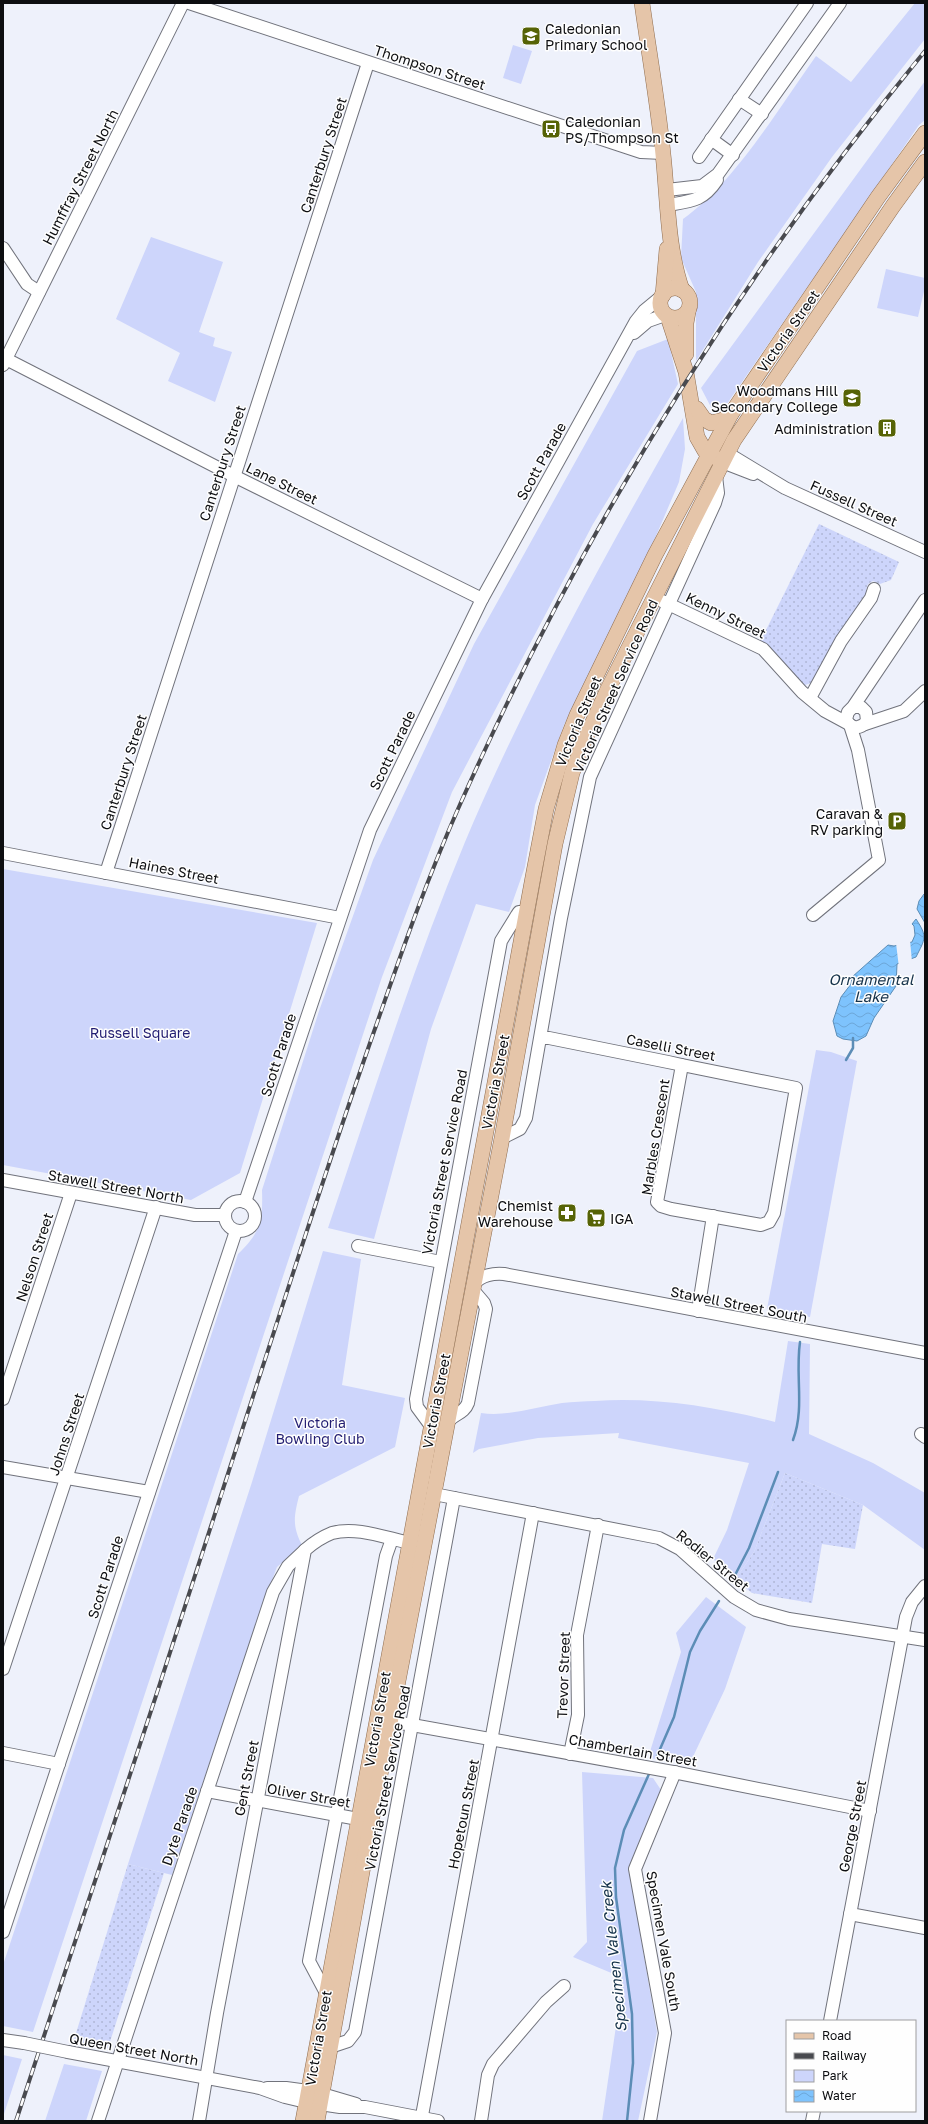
<svg xmlns="http://www.w3.org/2000/svg" width="928" height="2124" font-family="'Golos Text',sans-serif">
  <style>
    .grass { fill: url(#grass-dots) }
    .park { fill: #cdd5fb }
    .water { fill: url(#water-waves); stroke: #5c8db6 }
    .pier { fill: #eef1fb }
    .lines { fill: none; stroke-linecap: round; stroke-linejoin: round }
    .stream { stroke: #5c8db6; stroke-width: 2.5 }
    .minor-casing { stroke: #71737c; stroke-width: 14 }
    .major-casing { stroke: #8e6c4e; stroke-width: 16 }
    .minor { stroke: #fff; stroke-width: 12 }
    .major { stroke: #e5c5a9; stroke-width: 15 }
    .rail-casing { stroke: #494a4f; stroke-width: 4 }
    .rail { stroke: #fefefe; stroke-width: 2.5; stroke-dasharray: 8; stroke-linecap: butt }
    .minor-bridge-casing { stroke: #71737c; stroke-width: 14; stroke-linecap: butt }
    .minor-bridge { stroke: #fff; stroke-width: 12 }
    .labels { text-anchor: middle; dominant-baseline: central; stroke-width: 3; stroke-linejoin: round; paint-order: stroke }
    .poi-label { font-size: 14px; fill: #0d0e11; stroke: #fefefe; text-anchor: end }
    .street-label { font-size: 14px; fill: #0d0e11; stroke: #fefefe }
    .park-label { font-size: 14px; fill: #221d72; stroke: #fefefe }
    .water-label { font-size: 15px; font-style: italic; fill: #15324a; stroke: #fefefe }
  </style>
  <defs>
    <pattern id="grass-dots" width="8" height="8" patternUnits="userSpaceOnUse"><rect width="8" height="8" fill="#cdd5fb"/><path d="M2 2h.1M6 6h.1" fill="none" stroke="#afb6d6" stroke-width="1.8" stroke-linecap="round"/></pattern>
    <pattern id="water-waves" width="16" height="10" patternUnits="userSpaceOnUse"><rect width="16" height="10" fill="#7ec3fd"/><path d="M0 5q4-4 8 0t8 0" fill="none" stroke="#6ca6d8"/></pattern>
  </defs>
  <rect width="100%" height="100%" fill="#eef1fb"/>
  <!-- grass -->
  <g class="grass">
    <path d="M819,524L899,562L891,580L880,584L873,581L868,584L866,590L868,594L814,682L805,685L760,642Z"/>
    <path d="M785,1473L863,1505L855,1549L822,1544L812,1603L752,1593L735,1580L754,1552Z"/>
    <path d="M128,1864L164,1873L108,2048L73,2043Z"/>
  </g>
  <!-- park -->
  <g class="park">
    <path d="M915,3H925V39L832,157L758,262L696,361V292L681,258L683,219C735,182 779,108 816,56L851,82Z"/>
    <path d="M513,45L532,51L521,84L503,78Z"/>
    <path d="M925,81V120L919,125L720,414L713,411L701,388Z"/>
    <path d="M151,237L223,262L199,332L215,338L213,346L232,352L215,402L168,381L180,353L116,319Z"/>
    <path d="M886,269L925,278V287L918,317L877,308Z"/>
    <path d="M668,339L678,384L593,524L452,792L382,977L33,2032L3,2026V1965L238,1254C261,1232 263,1220 262,1190L319,1011L373,860L474,644L637,351Z"/>
    <path d="M683,418L685,449L679,482L656,536L564,725L535,805L525,867L509,912L476,904L431,1029L374,1239L328,1228C372,1098 413,967 465,842C527,695 605,556 683,418Z"/>
    <path d="M3,869L317,923L240,1173L191,1200L3,1165Z"/>
    <path d="M816,1050L831,1052L857,1061L810,1317L767,1309Z"/>
    <path d="M323,1251L361,1259L342,1385L405,1398L395,1447L299,1496C294,1516 292,1526 302,1545L277,1567L258,1617L172,1875L128,1864L252,1482Z"/>
    <path d="M788,1341L810,1344L809,1434L873,1463L925,1493V1550L863,1505L785,1473L754,1552L735,1580L713,1559L727,1530L749,1463L618,1438L619,1433L538,1438L479,1449L473,1453L481,1413C507,1417 535,1407 562,1403C573,1402 584,1401 595,1401C656,1397 716,1407 775,1422Z"/>
    <path d="M706,1597L746,1627L725,1689L690,1763L648,1758L681,1652L676,1633Z"/>
    <path d="M582,1772L653,1778L663,1793L629,1869L657,2032L638,2121H602L619,2006L621,1977L573,1957L587,1942Z"/>
    <path d="M3,2055L22,2059L3,2117Z"/>
    <path d="M64,2064L102,2071L86,2121H45Z"/>
  </g>
  <!-- water -->
  <g class="water">
    <path d="M924,894H925V923L917,909L919,901Z"/>
    <path d="M916,919C928,937 925,939 916,957L897,964L896,986L874,1018L866,1036L857,1041L843,1039L837,1036L833,1021L841,997L851,984L852,977L888,945L894,946L912,942L915,935L914,926L912,924Z"/>
  </g>
  <!-- pier -->
  <path class="pier" d="M910,940L912,962L899,965V968L896,943Z"/>
  <g class="lines">
    <!-- stream -->
    <g class="stream">
      <path d="M846,1060L853,1048V1038"/>
      <path d="M793,1440C805,1408 795,1376 800,1342"/>
      <path d="M733,1579L749,1548L778,1472"/>
      <path d="M657,1756L674,1717L690,1652L700,1631L719,1601"/>
      <path d="M627,2121L633,2063L632,2014L616,1897L615,1868L624,1830L649,1774"/>
    </g>
    <!-- minor casing -->
    <g class="minor-casing">
      <g id="minor">
        <path d="M189,3L641,152L663,153"/>
        <path d="M739,99L762,114"/>
        <path d="M711,139L733,155"/>
        <path d="M699,157L807,3"/>
        <path d="M667,190L702,186L718,174L840,3"/>
        <path d="M668,205C692,201 703,201 717,180"/>
        <path d="M3,248L27,284L39,292"/>
        <path d="M634,333L648,321L665,315"/>
        <path d="M6,359L234,476L482,599"/>
        <path d="M3,365L183,3"/>
        <path d="M727,453L785,488L925,552"/>
        <path d="M722,462L753,474"/>
        <path d="M662,601L763,649L802,692L825,711L849,724"/>
        <path d="M810,698L841,641L871,598L874,589"/>
        <path d="M853,707H861L866,712L867,721C860,730 850,729 846,719L848,712L853,707L925,600"/>
        <path d="M865,724L904,711L925,691"/>
        <path d="M3,853L340,918"/>
        <path d="M106,873L368,63"/>
        <path d="M813,915L879,860L858,750L850,725"/>
        <path d="M541,1038H549L668,1062L682,1065L796,1088L774,1213L769,1222L761,1225L671,1209L661,1206L657,1202L682,1065"/>
        <path d="M502,1138L520,1129L526,1118L561,918L590,777L715,503L718,493L716,476"/>
        <path d="M3,1180L195,1215H225"/>
        <circle cx="240" cy="1216" r="15"/>
        <path d="M245,1202L370,830L482,599L636,321L644,311L661,297"/>
        <path d="M358,1246L441,1262"/>
        <path d="M474,1284C481,1275 494,1273 504,1274L925,1353"/>
        <path d="M698,1311L713,1216"/>
        <path d="M3,1399L71,1193"/>
        <path d="M447,1423C453,1414 464,1414 468,1403L486,1309L484,1303L473,1290"/>
        <path d="M431,1426L417,1407L416,1399L501,941L517,915L519,912L526,913"/>
        <path d="M921,1434L925,1437"/>
        <path d="M3,1467L149,1492"/>
        <path d="M434,1494L659,1538L680,1549L734,1597L756,1610L789,1619L925,1640"/>
        <path d="M3,1669L156,1207"/>
        <path d="M390,1721L673,1772L870,1811"/>
        <path d="M3,1753L59,1764"/>
        <path d="M570,1754L578,1715L577,1635L598,1525"/>
        <path d="M207,1791L358,1819"/>
        <path d="M850,1914L925,1928"/>
        <path d="M3,1932L236,1231"/>
        <path d="M326,1993L309,1961L386,1556L392,1539"/>
        <path d="M830,2021L906,1617L912,1602L925,1586"/>
        <path d="M3,2040L24,2043"/>
        <path d="M330,2047L348,2041L355,2032L454,1498"/>
        <path d="M68,2052L260,2088L285,2097L306,2102"/>
        <path d="M267,2088H286L308,2091"/>
        <path d="M322,2094L356,2104"/>
        <path d="M320,2104L340,2107H365L438,2121"/>
        <path d="M98,2121L273,1592L288,1566L305,1550"/>
        <path d="M199,2121L217,2013L305,1550C313,1543 322,1537 332,1533C356,1526 386,1538 410,1543"/>
        <path d="M421,2121L533,1513"/>
        <path d="M481,2121L488,2075L493,2064L546,2002L564,1986"/>
        <path d="M650,2121L665,2033L635,1869L675,1772"/>
        <path d="M812,2121L814,2111"/>
      </g>
    </g>
    <!-- major casing -->
    <g class="major-casing">
      <g id="major">
        <path d="M642,3C649,53 658,104 663,154C668,199 667,247 682,290"/>
        <circle cx="675" cy="303" r="15"/>
        <path d="M663,295L667,249"/>
        <path d="M668,317L686,372L697,437L705,451L716,458"/>
        <path d="M686,354V323L688,312"/>
        <path d="M697,409L704,419L711,423L723,420L731,414"/>
        <path d="M303,2121L533,877L546,809L565,745L577,715L655,555L731,414L878,197L925,133"/>
        <path d="M317,2121L371,1822L502,1138L555,844L572,773L583,744L607,691L734,440L893,206L925,162"/>
      </g>
    </g>
    <!-- minor -->
    <use href="#minor" class="minor"/>
    <!-- major -->
    <use href="#major" class="major"/>
    <!-- rail casing -->
    <g class="rail-casing">
      <path id="rail" d="M16,2121C97,1875 179,1628 258,1381C297,1261 335,1142 377,1023C402,951 427,879 458,809C579,536 736,281 925,51"/>
    </g>
    <!-- rail -->
    <use href="#rail" class="rail"/>
    <!-- minor-bridge casing -->
    <g class="minor-bridge-casing">
      <path id="minor-bridge" d="M24,2043L68,2052"/>
    </g>
    <!-- minor-bridge -->
    <use href="#minor-bridge" class="minor-bridge"/>
  </g>
  <!-- icons -->
  <defs>
    <g id="school-square" transform="scale(1)"><rect x="-9" y="-9" width="18" height="18" rx="4" fill="#566306" stroke="#fefefe"/><path d="M0-5L7-2L0 1L-7-2ZM-4 1L0 2.5L4 1V4Q0 6-4 4Z" fill="#fff"/></g>
    <g id="bus-square" transform="scale(1)"><rect x="-9" y="-9" width="18" height="18" rx="4" fill="#566306" stroke="#fefefe"/><path d="M-5-6H5V4H4V6H2V4H-2V6H-4V4H-5ZM-3.5-4V0h7V-4ZM-3.5 1.2v1.5H-2V1.2ZM2 1.2v1.5H3.5V1.2Z" fill="#fff"/></g>
    <g id="building-square" transform="scale(1)"><rect x="-9" y="-9" width="18" height="18" rx="4" fill="#566306" stroke="#fefefe"/><path d="M-4-6H4V6H1V3H-1V6H-4ZM-2.5-4.3h1.7v1.8h-1.7ZM.8-4.3h1.7v1.8H.8ZM-2.5-1h1.7V.8h-1.7ZM.8-1h1.7V.8H.8Z" fill="#fff"/></g>
    <g id="parking-square" transform="scale(1)"><rect x="-9" y="-9" width="18" height="18" rx="4" fill="#566306" stroke="#fefefe"/><path d="M-3.5-5.5H1a3.5 3.5 0 0 1 0 7H-1V5.5H-3.5ZM-1-3.4V-.6H.8a1.4 1.4 0 0 0 0-2.8Z" fill="#fff"/></g>
    <g id="pharmacy-square" transform="scale(1)"><rect x="-9" y="-9" width="18" height="18" rx="4" fill="#566306" stroke="#fefefe"/><path d="M-2-6h4v4h4v4h-4v4h-4v-4h-4v-4h4Z" fill="#fff"/></g>
    <g id="supermarket-square" transform="scale(1)"><rect x="-9" y="-9" width="18" height="18" rx="4" fill="#566306" stroke="#fefefe"/><path d="M-6-5.5h2.5l.6 2H6L4.5 2H-2.5L-4.4-4H-6ZM-1.5 3.2a1.3 1.3 0 1 0 .1 0ZM3 3.2a1.3 1.3 0 1 0 .1 0Z" fill="#fff"/></g>
  </defs>
  <g fill-rule="evenodd">
    <use href="#school-square" x="531" y="36"/>
    <use href="#bus-square" x="551" y="129"/>
    <use href="#school-square" x="852" y="398"/>
    <use href="#building-square" x="887" y="428"/>
    <use href="#parking-square" x="897" y="821"/>
    <use href="#pharmacy-square" x="567" y="1213"/>
    <use href="#supermarket-square" x="596" y="1218"/>
  </g>
  <g class="labels">
    <!-- poi labels -->
    <g class="poi-label">
      <text x="545" y="28" text-anchor="start">Caledonian<tspan x="545" dy="16">Primary School</tspan></text>
      <text x="565" y="121" text-anchor="start">Caledonian<tspan x="565" dy="16">PS/Thompson St</tspan></text>
      <text x="838" y="390">Woodmans Hill<tspan x="838" dy="16">Secondary College</tspan></text>
      <text x="873" y="428">Administration</text>
      <text x="883" y="813">Caravan &amp;<tspan x="883" dy="16">RV parking</tspan></text>
      <text x="553" y="1205">Chemist<tspan x="553" dy="16">Warehouse</tspan></text>
      <text x="610" y="1218" text-anchor="start">IGA</text>
    </g>
    <!-- street labels -->
    <g class="street-label">
      <text transform="translate(430 67) rotate(18)">Thompson Street</text>
      <text transform="translate(323 155) rotate(-72)">Canterbury Street</text>
      <text transform="translate(80 177) rotate(-63)">Humffray Street North</text>
      <text transform="translate(788 331) rotate(-55)">Victoria Street</text>
      <text transform="translate(541 461) rotate(-61)">Scott Parade</text>
      <text transform="translate(222 463) rotate(-72)">Canterbury Street</text>
      <text transform="translate(282 483) rotate(26)">Lane Street</text>
      <text transform="translate(854 503) rotate(24)">Fussell Street</text>
      <text transform="translate(726 615) rotate(26)">Kenny Street</text>
      <text transform="translate(615 686) rotate(-66)">Victoria Street Service Road</text>
      <text transform="translate(578 721) rotate(-67)">Victoria Street</text>
      <text transform="translate(392 750) rotate(-64)">Scott Parade</text>
      <text transform="translate(123 772) rotate(-72)">Canterbury Street</text>
      <text transform="translate(174 870) rotate(11)">Haines Street</text>
      <text transform="translate(671 1047) rotate(11)">Caselli Street</text>
      <text transform="translate(278 1055) rotate(-72)">Scott Parade</text>
      <text transform="translate(495 1082) rotate(-79)">Victoria Street</text>
      <text transform="translate(655 1137) rotate(-81)">Marbles Crescent</text>
      <text transform="translate(444 1162) rotate(-79)">Victoria Street Service Road</text>
      <text transform="translate(116 1186) rotate(10)">Stawell Street North</text>
      <text transform="translate(34 1257) rotate(-72)">Nelson Street</text>
      <text transform="translate(739 1304) rotate(11)">Stawell Street South</text>
      <text transform="translate(436 1401) rotate(-79)">Victoria Street</text>
      <text transform="translate(66 1434) rotate(-72)">Johns Street</text>
      <text transform="translate(713 1560) rotate(39)">Rodier Street</text>
      <text transform="translate(105 1577) rotate(-72)">Scott Parade</text>
      <text transform="translate(563 1675) rotate(-88)">Trevor Street</text>
      <text transform="translate(377 1719) rotate(-80)">Victoria Street</text>
      <text transform="translate(633 1750) rotate(10)">Chamberlain Street</text>
      <text transform="translate(246 1778) rotate(-79)">Gent Street</text>
      <text transform="translate(387 1778) rotate(-79)">Victoria Street Service Road</text>
      <text transform="translate(309 1795) rotate(10)">Oliver Street</text>
      <text transform="translate(463 1814) rotate(-79)">Hopetoun Street</text>
      <text transform="translate(179 1826) rotate(-71)">Dyte Parade</text>
      <text transform="translate(852 1826) rotate(-79)">George Street</text>
      <text transform="translate(664 1941) rotate(80)">Specimen Vale South</text>
      <text transform="translate(318 2038) rotate(-80)">Victoria Street</text>
      <text transform="translate(134 2049) rotate(10)">Queen Street North</text>
    </g>
    <!-- park labels -->
    <g class="park-label">
      <text x="140" y="1032">Russell Square</text>
      <text x="320" y="1422">Victoria<tspan x="320" dy="16">Bowling Club</tspan></text>
    </g>
    <!-- water labels -->
    <g class="water-label">
      <text x="871" y="979">Ornamental<tspan x="871" dy="17">Lake</tspan></text>
      <text transform="translate(613 1957) rotate(-96)">Specimen Vale Creek</text>
    </g>
  </g>
  <!-- border -->
  <rect width="928" height="2124" fill="none" stroke="#0d0e11" stroke-width="8"/>
  <!-- legend -->
  <rect x="786" y="2020" width="130" height="92" fill="#fefefe" stroke="#9e9e9f"/>
  <rect x="794" y="2033" width="20" height="6" fill="#e5c5a9" stroke="#9e9e9f"/>
  <text x="822" y="2040" font-size="12" fill="#0d0e11">Road</text>
  <rect x="794" y="2053" width="20" height="6" fill="#494a4f" stroke="#9e9e9f"/>
  <text x="822" y="2060" font-size="12" fill="#0d0e11">Railway</text>
  <rect x="794" y="2070" width="20" height="12" fill="#cdd5fb" stroke="#9e9e9f"/>
  <text x="822" y="2080" font-size="12" fill="#0d0e11">Park</text>
  <rect x="794" y="2090" width="20" height="12" fill="url(#water-waves)" stroke="#9e9e9f"/>
  <text x="822" y="2100" font-size="12" fill="#0d0e11">Water</text>
</svg>
